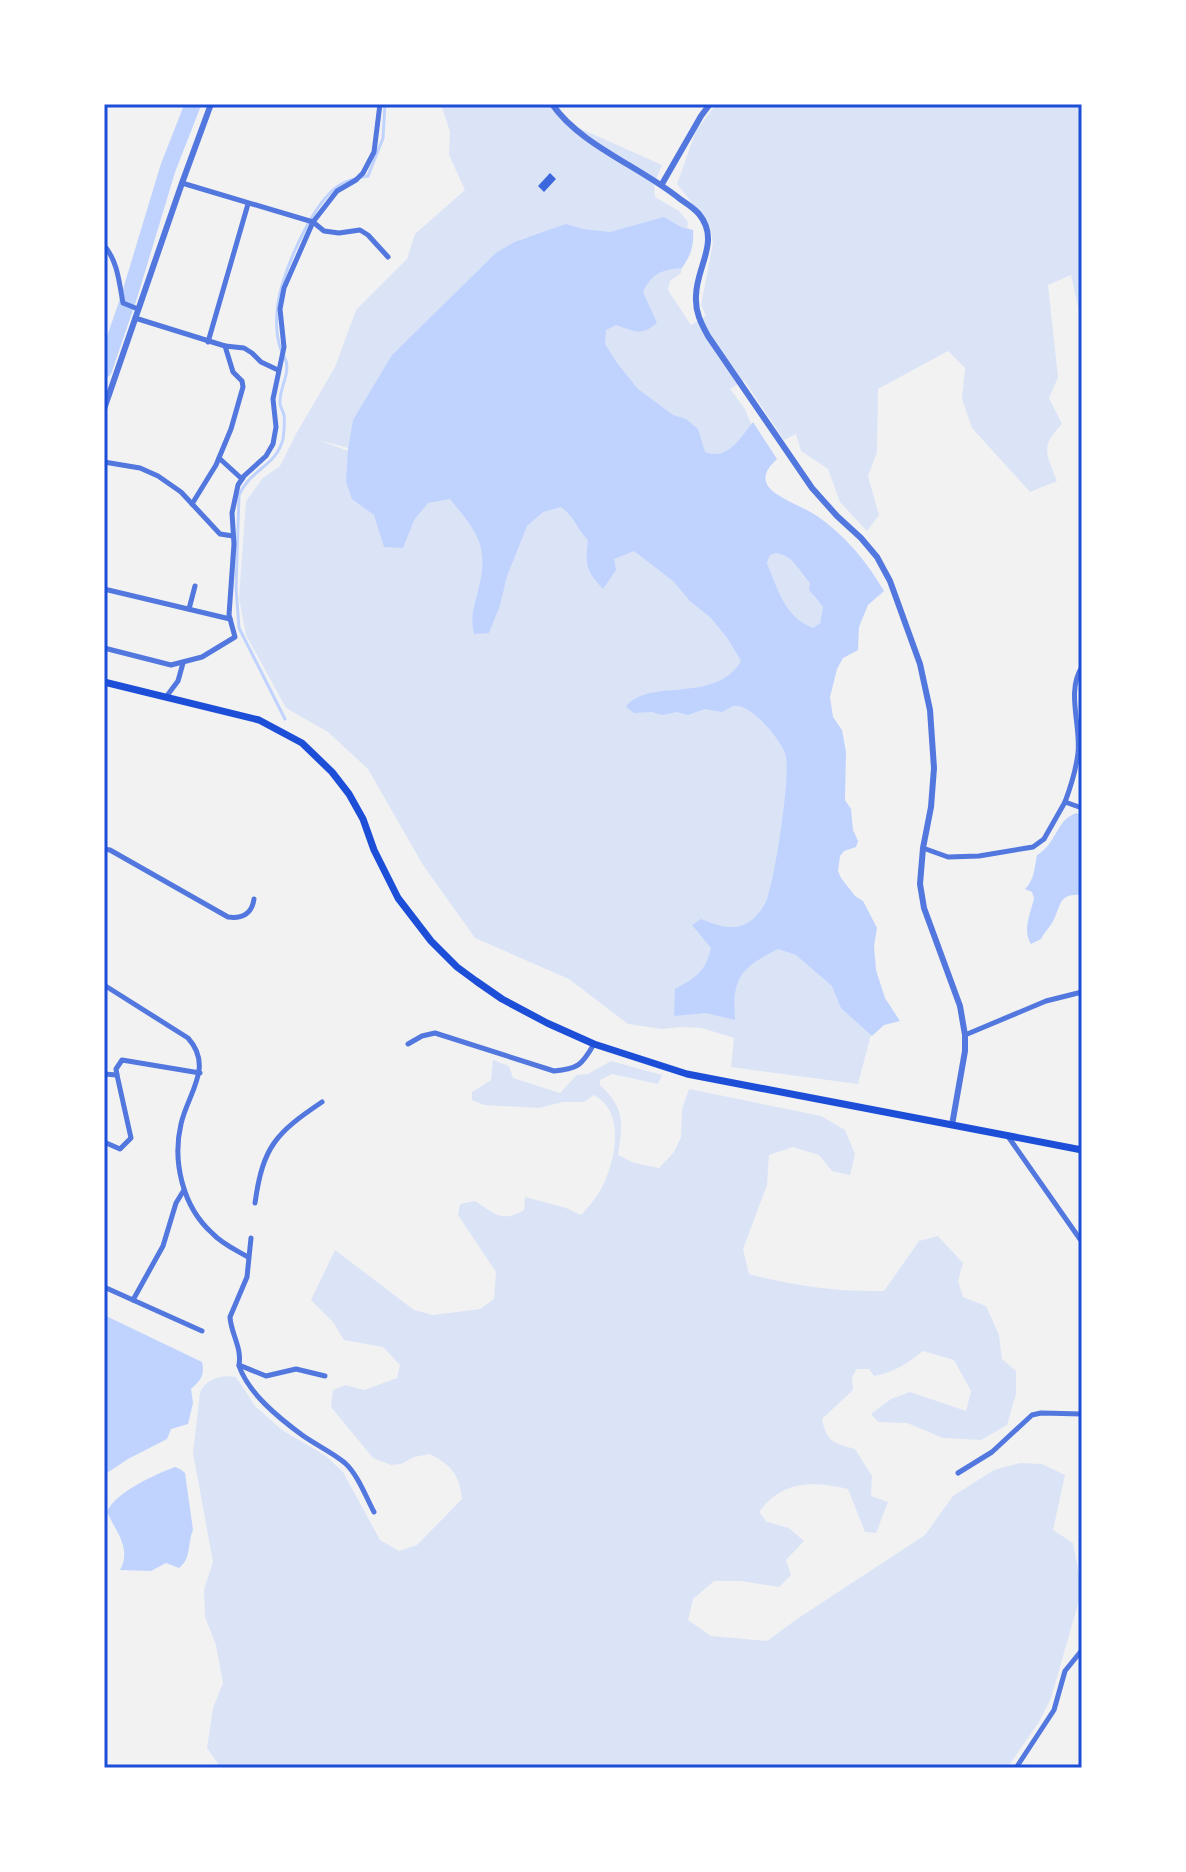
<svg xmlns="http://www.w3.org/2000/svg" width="1186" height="1872" font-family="Figtree,sans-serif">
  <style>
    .green { fill: #dbe4f7 }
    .water { fill: #bfd3fe; fill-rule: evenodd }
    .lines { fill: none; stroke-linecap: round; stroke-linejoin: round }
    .stream { stroke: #bfd3fe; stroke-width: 3 }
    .river { stroke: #bfd3fe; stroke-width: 16 }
    .building { fill: #3d67dc }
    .minor { stroke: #5277de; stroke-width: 5 }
    .tertiary { stroke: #5277de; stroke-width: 6 }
    .secondary { stroke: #1d4ed8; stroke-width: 7 }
    .neatline { fill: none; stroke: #1d4ed8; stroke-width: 3 }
  </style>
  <rect width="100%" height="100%" fill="#f2f2f2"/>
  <!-- green -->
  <g class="green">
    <path d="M441,104H558L565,117L577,127L662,165L654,184L655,197L679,211L688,222L681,273L670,281L668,290L691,325L706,316L701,305L713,243L710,226L677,184L696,131L716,104H1082V325L1071,275L1048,285L1058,377L1049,398L1062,424C1040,447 1046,453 1057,481L1030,492L972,428L962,399L965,368L948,351L878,389L877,452L868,476L879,515L867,531L840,502L828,469L801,451L796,434L784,440L744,380L730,389L745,409L758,440L709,467L626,396L527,237L514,242L496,254L353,420L348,448L318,440L359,455L420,491L538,493L636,535L714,604L802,759L775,914L733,968L770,942L794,943L873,1027L858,1084L731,1067L734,1038L702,1028L681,1027L662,1029L628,1024L569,979L475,938L423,865L368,769L328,732L286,708L246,635L239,598L246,501L263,478L280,466L296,434L335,367L356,310L407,259L415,234L465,190L449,155L450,132Z"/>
    <path d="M776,553L785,554L793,559L803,576L810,583L814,597L823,607L820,623L813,628C784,615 778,590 767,563L770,555Z"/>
    <path d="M493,1060L509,1066L513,1078L560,1093L577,1075L588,1074L611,1061L662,1075L658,1084L612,1074L600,1080V1085C625,1108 623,1123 618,1155L634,1163L659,1168L674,1152L681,1137L682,1109L689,1089L821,1116L845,1130L855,1154L850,1175L832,1171L819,1155L793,1147L769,1155L767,1185L743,1249L749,1274C795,1286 836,1292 884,1291L919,1241L938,1236L963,1263L958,1281L963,1297L986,1306L999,1335L1002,1359L1016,1371V1394L1007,1425L981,1440L943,1438L907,1423L878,1422L871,1414L891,1399L910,1392L966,1411L971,1391L954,1360L923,1351C908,1363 893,1373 874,1376L869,1369H857L852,1377L853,1390L822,1419C827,1442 833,1443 855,1449L872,1476L871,1496L888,1502L876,1533L865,1532L848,1489C812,1481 783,1480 759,1512L767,1522L789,1528L804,1541L786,1560L791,1575L779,1587L741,1581H714L693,1599L688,1620L711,1636L767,1641L797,1619L925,1535L953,1496L994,1470L1020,1463L1042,1464L1065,1475L1053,1530L1073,1543L1082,1590L1051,1698L1039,1722L1007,1768H221L207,1748L213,1708L223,1683L216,1645L205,1617L204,1589L213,1562L193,1453L200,1392C206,1379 222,1374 236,1377L255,1406L282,1430L326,1456L343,1472L380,1540L399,1551L417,1545L462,1499C459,1474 452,1466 430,1454L414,1457L401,1464L391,1465L373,1458L331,1407L333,1390L345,1385L364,1390L397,1378L400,1365L383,1347L344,1340L333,1322L311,1300L335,1250L414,1310L433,1315L480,1309L494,1299L496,1272L458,1215L460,1204L475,1201C495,1214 501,1223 524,1210L525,1197L566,1208L581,1215C590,1205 599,1195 604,1183C616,1156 625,1112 594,1095L584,1102H563L539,1108L484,1105L472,1100V1092L491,1080Z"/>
  </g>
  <!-- water -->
  <g class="water">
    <path d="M664,217L681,227L693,230C694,246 691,255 682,268C661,270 652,273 643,292L657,323C640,337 635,331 616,325L606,330L605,344L617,363L638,389L673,415L686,419L698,429L705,452C728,461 740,438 753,422L777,459C770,466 761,475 768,486C776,498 804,507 817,516C845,535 867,562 884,591L868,605L859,627L858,650L843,658L837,669L830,697L833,717L842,730L846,752L845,800L851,809L853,830L858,841L856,847L844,851L840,856L838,871L841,878L855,896L863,901L877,928L874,946L876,970L885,998L900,1021L884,1025L872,1036L841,1008L832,986L796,955L778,949C740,968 732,978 735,1020L706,1013L674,1016L675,989C697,977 705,972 711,948L692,925L701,919C718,926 737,933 753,919C758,915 765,905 767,899C775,878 792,771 785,753C779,738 751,703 733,706C731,707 724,711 722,712L705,709L688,715L677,712L662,715L652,712L634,713L626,707C647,677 716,705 741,661L728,639L711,618L690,601L673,581L634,551L614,559L616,570L603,589C586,571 585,565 588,540C576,528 575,517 561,507L543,512L527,526L507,576L500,605L489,633L474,634C470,616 474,608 478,591C490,546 477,532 450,499L428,503L414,520L403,548L384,547L374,515L352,499L346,482L348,448L353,420L392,355L496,253L514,242L566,224L583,229L610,232ZM776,553C795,556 798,571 810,583L809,590L823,607L820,623L813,628C784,616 778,589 767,563L770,555Z"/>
    <path d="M1076,813L1082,815V895C1057,893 1062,906 1052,923C1048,929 1044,933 1041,939L1031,944C1022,929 1031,913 1034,898L1032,892L1025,889C1034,881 1035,866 1037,855C1056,845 1056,820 1076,813Z"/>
    <path d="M104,1315L202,1362C205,1375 201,1380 191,1389L193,1403L188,1424L171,1429L167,1439L128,1459L104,1475Z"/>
    <path d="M175,1467L180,1469L185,1473L193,1530C187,1544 192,1558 179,1568L166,1563L151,1571L120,1570C132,1548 116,1532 107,1512C114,1493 156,1474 175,1467Z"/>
  </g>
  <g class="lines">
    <!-- stream -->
    <path class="stream" d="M285,719L239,628L236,588L239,495C251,468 276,467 283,439C284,431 285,422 284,415C283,411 280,407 280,403C279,389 290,374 286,361C285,357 282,354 281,350C277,339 276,326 277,314C278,281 307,216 330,193C340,182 354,178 368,176L383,138L385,104"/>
    <!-- river -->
    <path class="river" d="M104,370L129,297L168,168L193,104"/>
  </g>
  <!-- building -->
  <path class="building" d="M550,173L556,179L544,192L538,186Z"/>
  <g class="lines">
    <!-- minor -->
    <g class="minor">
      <path d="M182,183L313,222L324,231L339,233L360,230L368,235L388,257"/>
      <path d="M104,245C118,262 119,282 123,303L138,309"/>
      <path d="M135,318L225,346L233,372L242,381L243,387L231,429L216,465L192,504"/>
      <path d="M208,342L248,204"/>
      <path d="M225,346L244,348L252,353L261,362L278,370"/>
      <path d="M219,458L242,479"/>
      <path d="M104,462L140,468L158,476L181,492L220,534L233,536"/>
      <path d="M104,589L230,619"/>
      <path d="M189,609L195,586"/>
      <path d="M104,648L171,665L202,657L235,637L229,615L234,544L232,513L238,485L244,476L266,456L273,444L276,427L273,399L284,347L280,309L284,288L313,222L337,191L356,180L363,173L374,152L380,104"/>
      <path d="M166,697L178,681L183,663"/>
      <path d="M1065,802C1071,786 1076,770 1078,753C1081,725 1066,691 1082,667"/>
      <path d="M923,848L948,857L979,856L1033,847L1044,839L1065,802L1082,808"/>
      <path d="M104,849L110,850L228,917C242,919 252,914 254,899"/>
      <path d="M104,985L188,1038C214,1067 188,1093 181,1124C172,1162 183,1207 212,1233C222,1244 236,1250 248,1257"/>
      <path d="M965,1035L1046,1001L1082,992"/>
      <path d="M408,1044L422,1036L435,1033L554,1071C578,1069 582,1065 594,1044"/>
      <path d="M104,1074L117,1075"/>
      <path d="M1007,1135L1082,1242"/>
      <path d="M104,1142L120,1149L131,1138L117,1075L116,1069L122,1060L200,1073"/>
      <path d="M255,1203C263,1146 276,1133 322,1102"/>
      <path d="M251,1238L247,1277L230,1317C231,1334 242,1347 239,1365L266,1376L296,1369L325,1376"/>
      <path d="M104,1287L202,1331"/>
      <path d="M133,1300L163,1246L176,1203L184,1190"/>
      <path d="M239,1366C249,1394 279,1418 302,1435C316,1445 332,1452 345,1463C358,1475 366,1497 374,1512"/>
      <path d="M958,1473L992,1452L1032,1415L1041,1413L1082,1414"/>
      <path d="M1016,1768L1054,1710L1065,1671L1082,1650"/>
    </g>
    <!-- tertiary -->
    <g class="tertiary">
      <path d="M552,104C580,145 641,167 680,199C686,203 694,208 699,214C721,241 696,267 696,296C695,312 701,323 708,336L812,488L837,516L861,538L877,557L890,581L920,664L930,710L934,768L931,807L923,848L920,884L924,908L960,1006L965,1035V1051L952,1125"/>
      <path d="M662,184L701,116L710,104"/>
      <path d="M104,409L182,183L211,104"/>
    </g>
    <!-- secondary -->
    <path class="secondary" d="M104,682L259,720L302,743L332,772L349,794L363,819L374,850L398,898L431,941L457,967L476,981L502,999L547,1023L594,1044L687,1074L1082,1150"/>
  </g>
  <!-- border -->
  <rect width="1186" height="1872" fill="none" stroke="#ffffff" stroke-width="212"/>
  <rect x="106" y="106" width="974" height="1660" class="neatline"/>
</svg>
